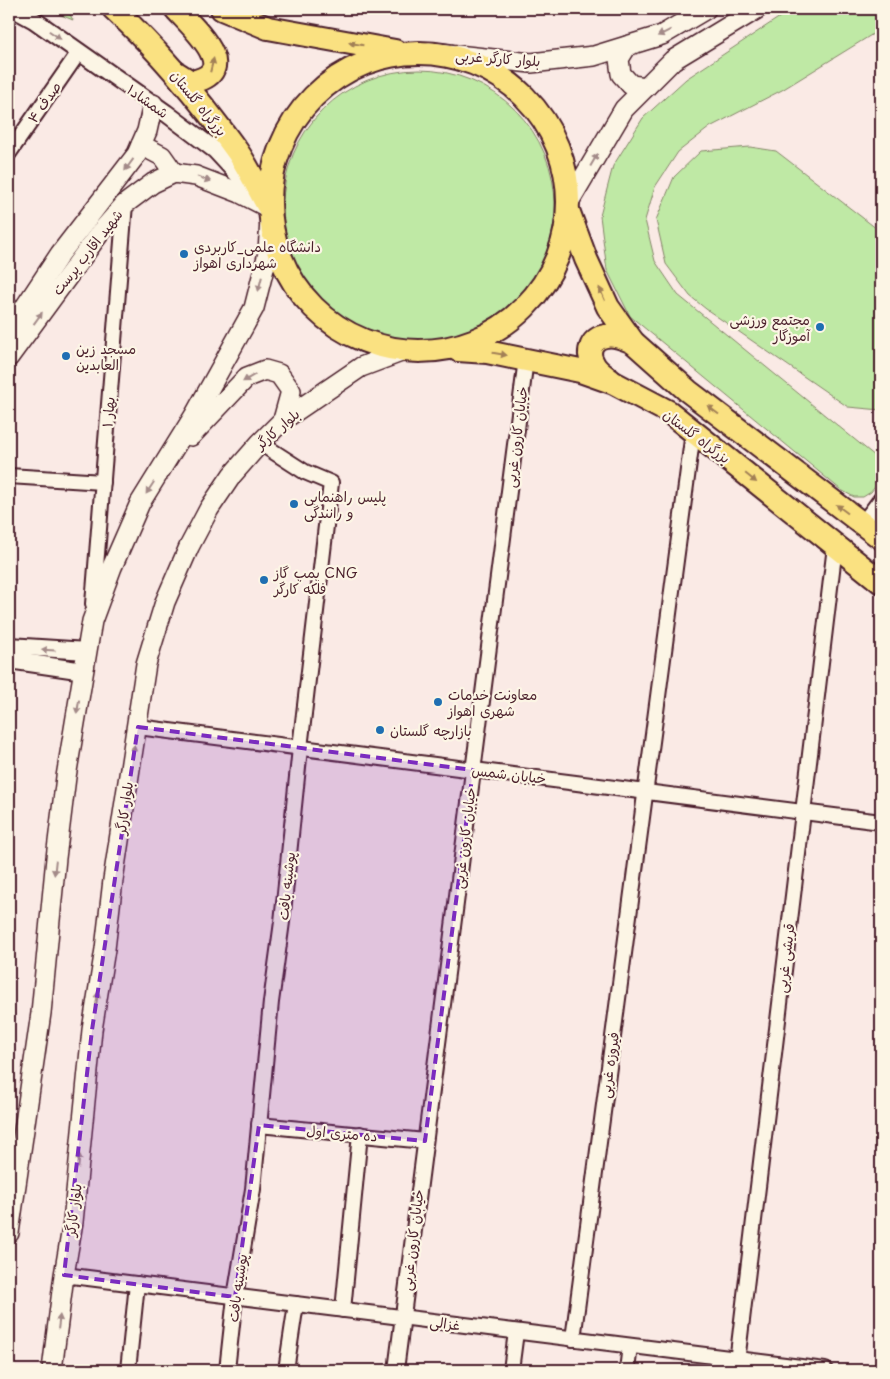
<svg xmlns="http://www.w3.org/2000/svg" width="890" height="1379" font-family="'Playpen Sans','Playpen Sans Arabic',sans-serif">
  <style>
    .green { fill: #bfe9a5; stroke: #848468 }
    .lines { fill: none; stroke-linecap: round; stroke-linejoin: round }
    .minor-casing { stroke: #4a1f2b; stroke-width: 18 }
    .tertiary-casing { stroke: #4a1f2b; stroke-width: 20 }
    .secondary-casing { stroke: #4a1f2b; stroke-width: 22 }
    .trunk-casing { stroke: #4a1f2b; stroke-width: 26 }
    .minor { stroke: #fcf5e5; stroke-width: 14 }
    .tertiary { stroke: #fcf5e5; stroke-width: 16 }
    .secondary { stroke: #fcf5e5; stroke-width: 19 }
    .trunk { stroke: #fae181; stroke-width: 22 }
    .oneway { fill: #a38a88 }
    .oneway2 { fill: #a28056 }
    .marked { fill: #7b2cbf; fill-opacity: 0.2; stroke: #7b2cbf; stroke-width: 4; stroke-dasharray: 10 6; stroke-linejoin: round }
    .poi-dot { fill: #1f6fb2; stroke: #fcf5e5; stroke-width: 2 }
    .labels { text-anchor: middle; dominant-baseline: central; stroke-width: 4.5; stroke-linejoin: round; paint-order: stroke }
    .street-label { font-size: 14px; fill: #4a1f2b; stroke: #fcf5e5 }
    .poi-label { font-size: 14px; fill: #4a1f2b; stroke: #fcf5e5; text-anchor: start }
  </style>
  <rect width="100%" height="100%" fill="#faeae5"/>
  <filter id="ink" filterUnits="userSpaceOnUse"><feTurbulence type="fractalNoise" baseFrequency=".02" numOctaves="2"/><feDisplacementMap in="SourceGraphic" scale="10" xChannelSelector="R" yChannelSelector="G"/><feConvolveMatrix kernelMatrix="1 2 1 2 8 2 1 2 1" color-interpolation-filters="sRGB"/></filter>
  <g filter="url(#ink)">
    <!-- green -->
    <g class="green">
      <path d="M46,9H67L73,20Z"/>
      <path d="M792,9H881V29L782,90L710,127L678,152L655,187L645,220L655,261L678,295L881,461V479L871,492L863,497H854L841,490L630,316L607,270L600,216L613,166L643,118L686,79Z"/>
      <circle cx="419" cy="206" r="136"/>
      <path d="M750,147L776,151L881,232V410L848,407L706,309L690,296L666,264L656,220L674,177L701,151Z"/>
    </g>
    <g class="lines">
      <!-- minor casing -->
      <g class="minor-casing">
        <g id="minor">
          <path d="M9,153L79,52"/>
          <path d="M9,476L103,482"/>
          <path d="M862,524L881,499"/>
          <path d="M93,604L125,204"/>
          <path d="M138,727L881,822"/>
          <path d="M259,1125L425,1141"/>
          <path d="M9,1147L21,1148"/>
          <path d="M64,1275L825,1370"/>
          <path d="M343,1310L360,1134"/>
          <path d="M573,1339L693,432"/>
          <path d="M128,1370L137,1284"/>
          <path d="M227,1370L235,1297L253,1189L271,1002L282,922L300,748L331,483L305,472L260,443"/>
          <path d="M286,1370L296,1304"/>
          <path d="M396,1370L526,359"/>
          <path d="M511,1370L516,1332"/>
          <path d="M627,1370L630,1346"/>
          <path d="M736,1370L835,546"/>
        </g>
      </g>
      <!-- tertiary casing -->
      <g class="tertiary-casing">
        <g id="tertiary">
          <path d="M14,9L34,20L166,113L215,150L254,192"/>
          <path d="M9,646L87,651"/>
          <path d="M9,660L84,671"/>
        </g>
      </g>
      <!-- secondary casing -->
      <g class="secondary-casing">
        <g id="secondary">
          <path d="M627,46L619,59L621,74L631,85L646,87"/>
          <path d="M429,52L531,63L594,56L662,35L706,9"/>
          <path d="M141,145L162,156L174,173"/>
          <path d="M569,202L624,109L673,60L757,9"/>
          <path d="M9,331L60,254L137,154L147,131L153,104"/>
          <path d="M9,357L99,234L125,204L153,183L174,173L196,176L240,193L269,208"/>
          <path d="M191,436L247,377L265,370L279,374L291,391L283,420"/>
          <path d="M9,1233L41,1013L56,858L66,777L92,621L112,567L140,503L194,416L254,308L268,253L270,219"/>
          <path d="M52,1370L64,1275L73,1222L92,1030L105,949L113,880L146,664L165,602L189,547L209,509L232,475L260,443L283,420L361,367L401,352"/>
        </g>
      </g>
      <!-- trunk casing -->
      <g class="trunk-casing">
        <g id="trunk">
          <path d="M114,9C159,51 201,101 237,151C249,168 258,189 269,208"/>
          <path d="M222,9L268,28L395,51"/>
          <circle cx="419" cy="202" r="149"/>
          <path d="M175,72L191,82C244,72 192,27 176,9"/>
          <path d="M569,213L586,259L608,307L633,342L688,391L881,538"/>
          <path d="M458,350L487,352L580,371L614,383L669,412L881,582"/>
          <path d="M610,380C604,375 596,370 593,363C586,351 592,338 606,336C615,334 625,339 633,342"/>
        </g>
      </g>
      <!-- minor -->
      <use href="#minor" class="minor"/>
      <!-- tertiary -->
      <use href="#tertiary" class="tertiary"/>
      <!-- secondary -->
      <use href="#secondary" class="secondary"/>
      <!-- trunk -->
      <use href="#trunk" class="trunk"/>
    </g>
    <!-- one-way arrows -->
    <defs><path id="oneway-solid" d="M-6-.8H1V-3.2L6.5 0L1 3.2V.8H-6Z" transform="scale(1.25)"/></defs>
    <g class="oneway">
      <use href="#oneway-solid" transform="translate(664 33) rotate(154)"/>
      <use href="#oneway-solid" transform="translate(55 35) rotate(35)"/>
      <use href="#oneway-solid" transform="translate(594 160) rotate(-60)"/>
      <use href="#oneway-solid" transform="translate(129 165) rotate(126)"/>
      <use href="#oneway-solid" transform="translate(204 179) rotate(20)"/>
      <use href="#oneway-solid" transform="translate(260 284) rotate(104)"/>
      <use href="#oneway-solid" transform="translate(38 318) rotate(-54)"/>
      <use href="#oneway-solid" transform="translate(249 378) rotate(149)"/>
      <use href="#oneway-solid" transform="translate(150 488) rotate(123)"/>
      <use href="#oneway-solid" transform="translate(48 650) rotate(-176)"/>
      <use href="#oneway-solid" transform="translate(78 707) rotate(99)"/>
      <use href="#oneway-solid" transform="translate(133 752) rotate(-80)"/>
      <use href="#oneway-solid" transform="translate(55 868) rotate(96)"/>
      <use href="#oneway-solid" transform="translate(97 999) rotate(-81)"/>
      <use href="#oneway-solid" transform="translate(79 1161) rotate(-84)"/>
      <use href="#oneway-solid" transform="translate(59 1322) rotate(-83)"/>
    </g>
    <g class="oneway2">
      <use href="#oneway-solid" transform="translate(356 44) rotate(-170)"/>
      <use href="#oneway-solid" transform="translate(212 65) rotate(-76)"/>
      <use href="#oneway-solid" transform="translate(602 294) rotate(-114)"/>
      <use href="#oneway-solid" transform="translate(500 354) rotate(10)"/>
      <use href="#oneway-solid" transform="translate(713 410) rotate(-143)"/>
      <use href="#oneway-solid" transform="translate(751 478) rotate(39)"/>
      <use href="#oneway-solid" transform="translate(842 509) rotate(-143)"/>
    </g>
  </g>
  <!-- marked area -->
  <path class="marked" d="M138,727L473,770L425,1141L259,1125L235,1297L64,1275L92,1030Z"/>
  <!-- markers -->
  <g class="poi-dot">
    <circle cx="184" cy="254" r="5"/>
    <circle cx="820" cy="327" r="5"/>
    <circle cx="66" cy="356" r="5"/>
    <circle cx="294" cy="504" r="5"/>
    <circle cx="264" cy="580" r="5"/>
    <circle cx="438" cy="702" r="5"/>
    <circle cx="380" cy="730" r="5"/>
  </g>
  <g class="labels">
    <!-- street labels -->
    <g class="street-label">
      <text transform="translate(498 58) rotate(4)">بلوار کارگر غربی</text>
      <text transform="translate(148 101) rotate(35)">شمشاد۱</text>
      <text transform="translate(44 102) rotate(-55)">صدف ۴</text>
      <text transform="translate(199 103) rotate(51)">بزرگراه گلستان</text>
      <text transform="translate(87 252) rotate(-52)">شهید اقارب پرست</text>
      <text transform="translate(108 412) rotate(-85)">بهار ۱</text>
      <text transform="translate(277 429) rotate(-41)">بلوار کارگر</text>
      <text transform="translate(697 436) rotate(37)">بزرگراه گلستان</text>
      <text transform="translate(516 437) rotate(-83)">خیابان کارون غربی</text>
      <text transform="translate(509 774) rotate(7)">خیابان شمس</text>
      <text transform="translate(124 808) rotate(-82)">بلوار کارگر</text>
      <text transform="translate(464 838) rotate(-83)">خیابان کارون غربی</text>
      <text transform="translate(286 886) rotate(-84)">پوشینه بافت</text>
      <text transform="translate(785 958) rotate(-83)">قریشی غربی</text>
      <text transform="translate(609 1065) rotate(-82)">فیروزه غربی</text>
      <text transform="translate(342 1133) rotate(5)">ده متری اول</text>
      <text transform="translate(73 1210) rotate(-83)">بلوار کارگر</text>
      <text transform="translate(412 1240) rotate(-83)">خیابان کارون غربی</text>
      <text transform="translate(237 1288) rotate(-82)">پوشینه بافت</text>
      <text transform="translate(445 1323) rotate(7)">غزالی</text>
    </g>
    <!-- poi labels -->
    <g class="poi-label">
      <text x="194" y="246">دانشگاه علمی_کاربردی<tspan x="194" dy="16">شهرداری اهواز</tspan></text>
      <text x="810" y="319" text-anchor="end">مجتمع ورزشی<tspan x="810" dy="16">آموزگار</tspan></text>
      <text x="76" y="348">مسجد زین<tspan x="76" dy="16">العابدین</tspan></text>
      <text x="304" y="496">پلیس راهنمایی<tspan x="304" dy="16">و رانندگی</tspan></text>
      <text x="274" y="572">پمپ گاز CNG<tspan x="274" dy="16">فلکه کارگر</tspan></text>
      <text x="448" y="694">معاونت خدمات<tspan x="448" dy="16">شهری اهواز</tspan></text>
      <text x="390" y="730">بازارچه گلستان</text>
    </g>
  </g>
  <!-- margin -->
  <rect width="890" height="1379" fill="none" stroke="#fcf5e5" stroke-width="30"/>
  <rect x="15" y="15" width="860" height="1349" fill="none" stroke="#4a1f2b" stroke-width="2" filter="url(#ink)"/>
</svg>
